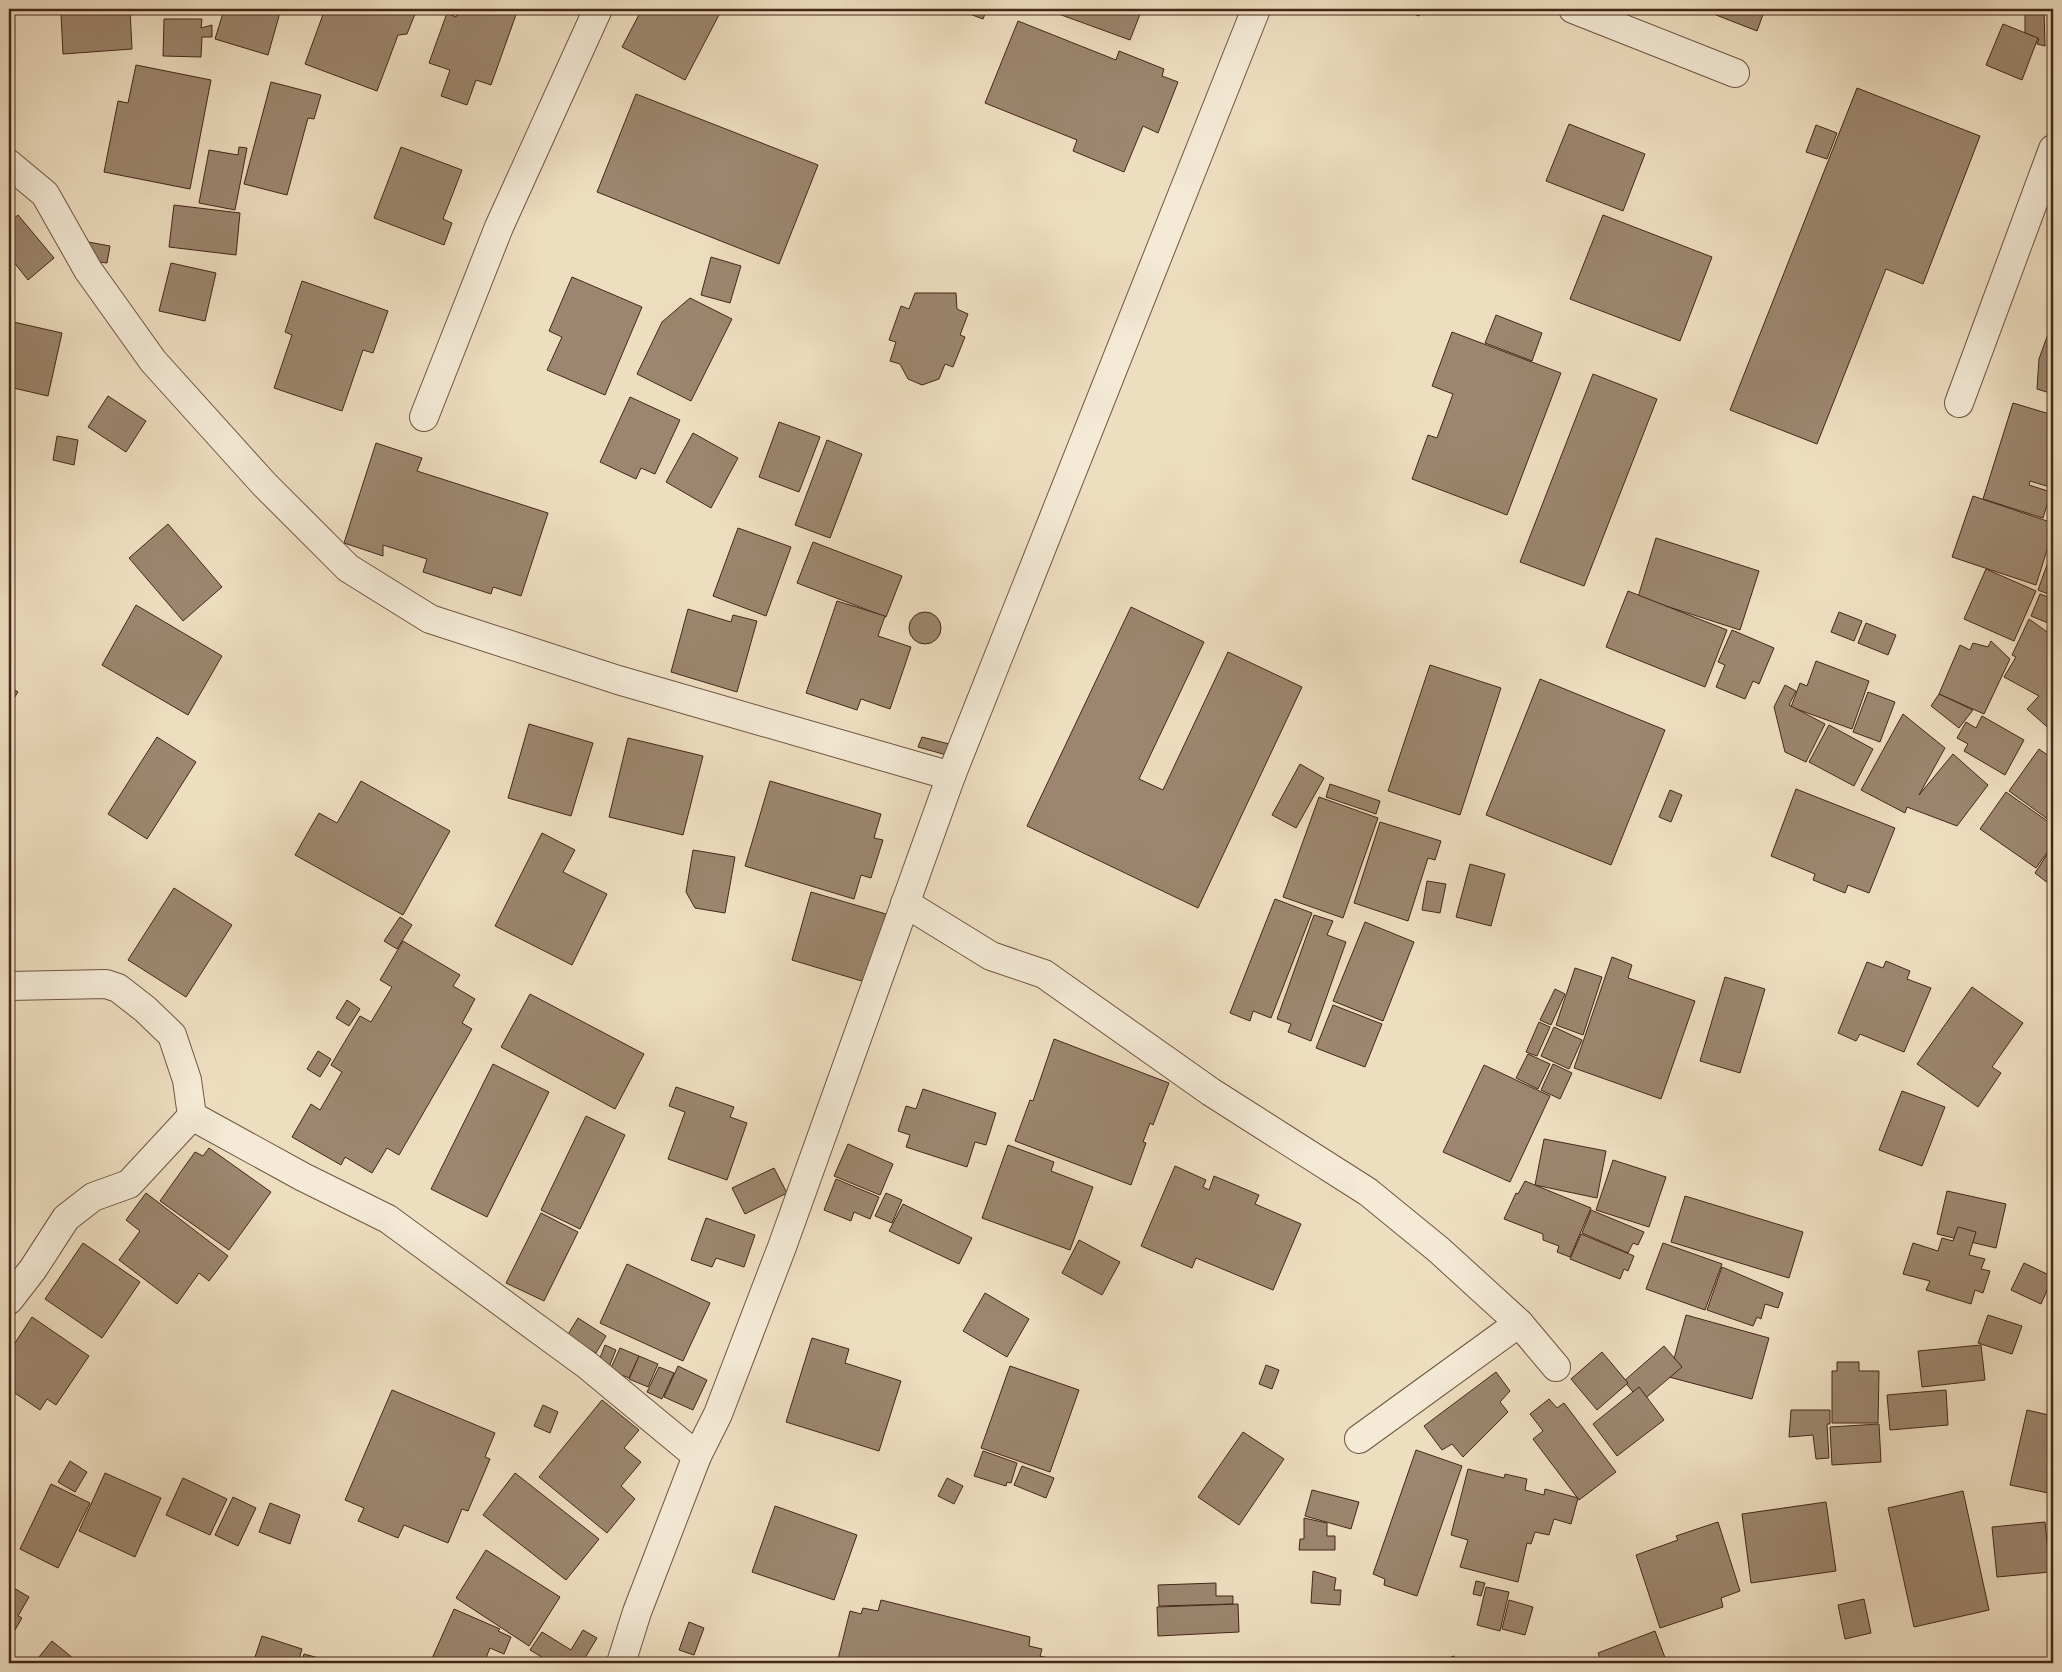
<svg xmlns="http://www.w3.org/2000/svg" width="2062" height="1672" font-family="Vollkorn,serif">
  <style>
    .building { fill: #9c866f; stroke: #442718 }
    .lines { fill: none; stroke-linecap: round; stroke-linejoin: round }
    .street-casing { stroke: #6e5542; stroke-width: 30 }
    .street { stroke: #f4ead6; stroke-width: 28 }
  </style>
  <rect width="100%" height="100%" fill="#eedec0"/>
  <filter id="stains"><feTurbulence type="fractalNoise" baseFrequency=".004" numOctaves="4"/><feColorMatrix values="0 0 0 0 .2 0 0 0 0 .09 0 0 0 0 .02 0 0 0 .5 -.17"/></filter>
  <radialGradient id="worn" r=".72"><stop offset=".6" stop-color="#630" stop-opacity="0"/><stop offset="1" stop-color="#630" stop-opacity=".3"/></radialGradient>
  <!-- building -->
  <g class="building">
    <path d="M217,9H281L268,55L215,39L224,10Z"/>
    <path d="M325,9H402L415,14L407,34L398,35L377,91L305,64Z"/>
    <path d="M459,9H518L491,85L476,80L467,105L441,96L450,70L429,63L447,13L456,17Z"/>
    <path d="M642,9H722L685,80L622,47Z"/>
    <path d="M969,9H987L983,19L967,13Z"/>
    <path d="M1045,9H1142L1130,40Z"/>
    <path d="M1401,9H1422L1419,16Z"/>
    <path d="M1712,9H1765L1757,31L1711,13Z"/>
    <path d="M2025,9H2044L2045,46L2037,44L2039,39L2025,33Z"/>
    <path d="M130,11L132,49L63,54L61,14Z"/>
    <path d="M164,19H202L201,28L212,25V37H202L201,57L163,56Z"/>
    <path d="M1018,21L1116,60L1119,51L1164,69L1162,76L1178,82L1158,133L1143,126L1124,172L1073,151L1077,140L985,103Z"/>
    <path d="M2003,24L2038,38L2022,80L1986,65Z"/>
    <path d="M136,65L211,80L190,189L104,172L118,101L128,103Z"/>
    <path d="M271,82L321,95L314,119L308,118L287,195L244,184Z"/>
    <path d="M1857,88L1980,136L1923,284L1886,269L1817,444L1730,410Z"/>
    <path d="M636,94L818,165L779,264L597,192Z"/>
    <path d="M1569,124L1645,154L1623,211L1546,181Z"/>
    <path d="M1816,125L1837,133L1827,159L1806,152Z"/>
    <path d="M239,147L247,148L235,210L199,203L209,150L238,155Z"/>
    <path d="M401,147L462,170L443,219L452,223L444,245L374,218Z"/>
    <path d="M174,205L240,213L236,255L169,247Z"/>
    <path d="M18,215L54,258L28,280L9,256V223Z"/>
    <path d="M1603,215L1712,257L1680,341L1570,299Z"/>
    <path d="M88,242L110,246L107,263L85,260Z"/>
    <path d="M711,257L741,266L730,303L701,295Z"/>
    <path d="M171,263L216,273L205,321L159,311Z"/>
    <path d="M572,277L642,307L605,395L547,370L562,337L549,331Z"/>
    <path d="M302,281L388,311L373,353L363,350L342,411L274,388L292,335L285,332Z"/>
    <path d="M915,293H956L957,309L968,314L960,335L965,337L953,367L945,364L939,379L922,385L908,379L900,364L890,361L896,342L889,340L901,306L909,309Z"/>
    <path d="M690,298L732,319L691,401L637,374L662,322Z"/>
    <path d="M1496,315L1542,333L1532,361L1485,343Z"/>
    <path d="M2053,320V394L2037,389L2039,359Z"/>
    <path d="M9,321L62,333L48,396L9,387Z"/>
    <path d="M1452,332L1561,373L1507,515L1412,479L1428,435L1437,438L1453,394L1432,386Z"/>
    <path d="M1593,374L1657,399L1584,586L1520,562Z"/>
    <path d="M108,396L146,421L126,452L88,427Z"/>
    <path d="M630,397L680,420L655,474L641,468L636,479L600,462Z"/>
    <path d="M2013,403L2053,415V488L2030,481L2029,485L2051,492L2043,518L1983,499Z"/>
    <path d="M779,422L820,437L799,492L759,477Z"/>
    <path d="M693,433L738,458L711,508L666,482Z"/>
    <path d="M57,436L78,440L74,465L53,460Z"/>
    <path d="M827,440L862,454L830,538L795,525Z"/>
    <path d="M376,443L422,458L417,471L548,513L521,596L493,587L491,594L423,572L427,559L383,545V556L344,543Z"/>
    <path d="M1973,496L2053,523V531L2036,585L1952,557Z"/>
    <path d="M168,524L222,587L183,621L129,558Z"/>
    <path d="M738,528L791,547L766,616L713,596Z"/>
    <path d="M1656,538L1759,571L1740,630L1638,597Z"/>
    <path d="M813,542L902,576L886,617L797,583Z"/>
    <path d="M2053,548V596L2038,590Z"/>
    <path d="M1986,569L2036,591L2014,641L1964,619Z"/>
    <path d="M1628,591L1727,630L1705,687L1606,647Z"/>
    <path d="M2040,594L2053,599V625L2031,616Z"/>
    <path d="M837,601L885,616L878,636L911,647L890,709L861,699L857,710L806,693Z"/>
    <path d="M136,605L222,656L188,715L102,665Z"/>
    <path d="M1131,607L1204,642L1139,779L1163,790L1228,652L1302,687L1198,908L1027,826Z"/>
    <path d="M688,609L731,622L733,615L757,621L737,692L671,672Z"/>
    <path d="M1839,612L1862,621L1854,641L1831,632Z"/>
    <circle cx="925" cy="628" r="16"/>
    <path d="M2029,619L2053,636V732L2027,709L2039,696L2004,677L2016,657L2012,655Z"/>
    <path d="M1866,623L1896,635L1888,655L1858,643Z"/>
    <path d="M1732,630L1774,648L1759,684L1753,681L1745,699L1716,687L1725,665L1718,662Z"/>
    <path d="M1991,641L2010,659L1984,714L1939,694L1960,645L1970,650L1973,643L1988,647Z"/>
    <path d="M1816,661L1869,681L1852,729L1791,707L1800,683L1807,686Z"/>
    <path d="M1430,665L1501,688L1460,815L1388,791Z"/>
    <path d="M1540,679L1665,730L1611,865L1486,815Z"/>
    <path d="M1785,685L1796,691L1789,705L1825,724L1806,762L1785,752L1774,707Z"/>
    <path d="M9,686L18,692L9,706Z"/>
    <path d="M1868,692L1895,702L1880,742L1853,732Z"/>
    <path d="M1939,694L1973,710L1959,728L1931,706Z"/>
    <path d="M1903,714L1945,748L1919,795L1953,754L1988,785L1957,826L1907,807L1905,813L1861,790Z"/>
    <path d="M1982,716L2024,740L2005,775L1964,751L1968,744L1957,738L1966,722L1976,728Z"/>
    <path d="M529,724L593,743L571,816L508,798Z"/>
    <path d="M1829,725L1873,749L1854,786L1809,762Z"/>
    <path d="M157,737L196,762L147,839L108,814Z"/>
    <path d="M922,737L953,745L950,756L918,747Z"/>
    <path d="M628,738L703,756L683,835L609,817Z"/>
    <path d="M2039,749L2053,759V823L2009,791Z"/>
    <path d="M1300,764L1324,778L1296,828L1272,815Z"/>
    <path d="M361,781L450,831L403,915L295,855L319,813L337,823Z"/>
    <path d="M770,781L881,814L874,838L883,840L871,878L861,875L854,899L745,866Z"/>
    <path d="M1330,784L1380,801L1376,814L1326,797Z"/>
    <path d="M1796,789L1895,828L1869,893L1848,885L1845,893L1813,880L1815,874L1771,856Z"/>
    <path d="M1670,790L1682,795L1671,822L1659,817Z"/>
    <path d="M2006,792L2053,825V844L2036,868L1980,829Z"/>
    <path d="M1319,797L1378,818L1343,918L1283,897Z"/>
    <path d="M1380,822L1441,841L1435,860L1428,858L1408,921L1354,903Z"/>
    <path d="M542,833L575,850L563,872L607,894L572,965L495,926Z"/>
    <path d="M2053,845V887L2035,873Z"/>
    <path d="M693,850L735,857L725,913L695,908L686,892Z"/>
    <path d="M1470,864L1505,874L1491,926L1456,917Z"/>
    <path d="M1427,881L1446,884L1440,913L1422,910Z"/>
    <path d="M174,888L232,925L186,997L128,960Z"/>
    <path d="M811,892L886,914L865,982L792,960Z"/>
    <path d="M1275,899L1312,913L1271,1018L1253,1011L1250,1021L1230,1013Z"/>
    <path d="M1314,915L1333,921L1327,935L1346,942L1311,1041L1288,1032L1291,1024L1277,1019Z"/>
    <path d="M400,917L412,925L397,949L384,941Z"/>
    <path d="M1365,922L1414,942L1383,1021L1333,1001Z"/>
    <path d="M403,941L460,975L453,986L475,999L462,1023L472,1029L399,1155L387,1148L372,1173L345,1157L341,1165L292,1137L311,1104L320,1110L342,1072L331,1065L360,1016L371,1022L392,987L380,980Z"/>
    <path d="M1612,957L1632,965L1628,978L1695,1001L1661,1099L1574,1068Z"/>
    <path d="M1886,961L1910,971L1907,979L1931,988L1904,1052L1860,1034L1856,1041L1838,1033L1867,962L1883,968Z"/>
    <path d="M1575,968L1602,977L1583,1035L1556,1025Z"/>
    <path d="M1725,977L1765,989L1740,1073L1700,1061Z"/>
    <path d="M1972,987L2023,1023L1992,1067L2001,1073L1978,1107L1917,1064Z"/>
    <path d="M1555,989L1565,994L1551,1025L1540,1020Z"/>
    <path d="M530,994L644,1054L615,1109L501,1047Z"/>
    <path d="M347,1000L360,1009L349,1026L336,1018Z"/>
    <path d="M1333,1005L1382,1024L1365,1067L1316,1048Z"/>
    <path d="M1539,1022L1550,1027L1537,1056L1526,1052Z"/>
    <path d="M1554,1027L1582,1040L1569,1069L1541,1056Z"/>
    <path d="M1054,1039L1169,1083L1153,1125L1150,1123L1143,1142L1146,1143L1131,1185L1015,1141L1030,1100L1033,1101Z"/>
    <path d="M318,1051L331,1059L320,1077L307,1069Z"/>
    <path d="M1528,1054L1550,1064L1538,1089L1516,1078Z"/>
    <path d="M493,1064L549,1092L487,1217L431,1189Z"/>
    <path d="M1553,1064L1572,1073L1560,1099L1541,1090Z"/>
    <path d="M1484,1065L1550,1096L1510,1182L1443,1152Z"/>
    <path d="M676,1087L734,1107L730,1117L747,1123L727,1180L668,1159L685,1112L669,1106Z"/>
    <path d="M923,1089L996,1113L986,1145L975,1142L967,1167L906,1147L910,1135L898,1131L906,1106L916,1109Z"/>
    <path d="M1902,1091L1945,1107L1922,1166L1879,1150Z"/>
    <path d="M586,1116L625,1135L580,1229L541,1210Z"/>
    <path d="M1544,1139L1606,1151L1597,1198L1535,1185Z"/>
    <path d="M848,1144L893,1164L880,1195L834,1176Z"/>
    <path d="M1008,1145L1054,1162L1051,1171L1093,1187L1070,1250L982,1218Z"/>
    <path d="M209,1148L271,1192L229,1250L160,1201L195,1152L203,1156Z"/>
    <path d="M1613,1160L1666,1177L1649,1227L1596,1210Z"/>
    <path d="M1175,1166L1206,1180L1203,1187L1209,1190L1214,1176L1259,1195L1255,1204L1301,1224L1273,1290L1196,1258L1192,1268L1141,1246Z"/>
    <path d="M774,1168L787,1193L745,1214L732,1188Z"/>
    <path d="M836,1179L879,1197L870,1219L854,1212L851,1221L824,1210Z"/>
    <path d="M1525,1181L1591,1208L1570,1257L1557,1252L1559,1246L1543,1240V1234L1504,1219L1516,1193L1518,1194Z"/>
    <path d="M1947,1191L2006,1204L1996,1248L1937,1234Z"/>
    <path d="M146,1193L228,1256L209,1281L199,1273L177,1304L119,1260L140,1231L126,1220Z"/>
    <path d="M886,1193L902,1200L892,1223L875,1216Z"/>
    <path d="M1685,1196L1803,1232L1789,1278L1671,1242Z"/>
    <path d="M903,1204L972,1238L959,1264L889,1231Z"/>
    <path d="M1591,1210L1644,1232L1638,1245L1633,1243L1628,1253L1582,1233Z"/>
    <path d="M541,1213L578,1232L544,1301L506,1283Z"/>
    <path d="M706,1218L755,1235L744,1267L716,1258L712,1267L691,1260Z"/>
    <path d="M1958,1227L1976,1232L1969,1255L1985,1259L1981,1269L1990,1271L1983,1293L1975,1290L1971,1304L1926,1290L1930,1281L1903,1274L1913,1243L1938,1251L1942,1238L1953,1241Z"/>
    <path d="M1581,1234L1634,1256L1628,1271L1624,1269L1620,1279L1570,1259Z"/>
    <path d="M1079,1240L1120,1262L1102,1295L1062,1273Z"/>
    <path d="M83,1243L140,1282L102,1338L45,1299Z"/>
    <path d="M1663,1243L1722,1264L1705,1310L1646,1289Z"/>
    <path d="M2024,1263L2053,1277L2041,1304L2011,1290Z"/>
    <path d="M627,1264L710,1303L683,1361L600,1323Z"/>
    <path d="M1722,1267L1783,1293L1778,1308L1765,1304L1761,1319L1757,1317L1753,1326L1707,1310Z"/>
    <path d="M985,1293L1029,1319L1007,1357L963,1331Z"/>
    <path d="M1686,1315L1769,1338L1752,1399L1669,1377Z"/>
    <path d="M1988,1315L2022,1326L2012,1354L1978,1343Z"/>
    <path d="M32,1317L89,1356L56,1405L47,1399L40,1410L9,1389V1352Z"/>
    <path d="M578,1318L606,1336L596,1353L567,1336Z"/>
    <path d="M812,1338L849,1349L845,1363L901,1381L879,1451L786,1422Z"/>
    <path d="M605,1345L616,1350L609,1367L598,1363Z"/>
    <path d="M1981,1345L1985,1380L1922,1387L1918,1351Z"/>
    <path d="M1664,1346L1682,1367L1641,1402L1624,1381Z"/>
    <path d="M620,1348L639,1356L629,1378L610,1370Z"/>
    <path d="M1602,1352L1628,1383L1597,1410L1571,1379Z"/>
    <path d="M639,1356L658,1364L648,1387L629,1379Z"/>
    <path d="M1837,1362H1859V1371H1879L1878,1423H1832V1371H1837Z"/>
    <path d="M1266,1365L1279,1370L1272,1389L1259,1384Z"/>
    <path d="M678,1366L707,1380L693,1410L664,1397Z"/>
    <path d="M1010,1366L1079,1390L1050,1472L981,1448Z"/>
    <path d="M659,1367L674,1373L662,1399L647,1392Z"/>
    <path d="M1496,1372L1510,1391L1500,1402L1508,1412L1463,1457L1452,1444L1442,1450L1424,1426Z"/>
    <path d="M1639,1387L1664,1420L1617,1456L1593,1424Z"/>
    <path d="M392,1390L495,1433L485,1457L490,1459L468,1511L462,1509L448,1543L404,1525L398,1538L358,1521L364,1508L345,1500Z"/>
    <path d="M1946,1390L1948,1425L1890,1430L1887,1395Z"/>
    <path d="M1549,1399L1557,1408L1564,1403L1616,1472L1579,1500L1533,1439L1543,1431L1530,1414Z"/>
    <path d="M602,1400L639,1430L624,1448L641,1462L621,1486L635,1499L607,1533L539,1477Z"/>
    <path d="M543,1405L558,1412L550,1433L534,1426Z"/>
    <path d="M1791,1410H1830V1424H1827L1829,1458L1816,1459L1813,1435L1789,1437Z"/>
    <path d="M2027,1410L2053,1416V1494L2010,1485Z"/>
    <path d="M1879,1424L1881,1462L1832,1465L1830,1427Z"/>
    <path d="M1243,1432L1284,1459L1239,1525L1198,1497Z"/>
    <path d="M1416,1450L1462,1466L1417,1596L1384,1585L1385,1579L1373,1574Z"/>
    <path d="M983,1451L1017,1463L1011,1483L1007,1482L1006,1486L974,1476Z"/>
    <path d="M70,1461L87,1472L75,1492L58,1482Z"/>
    <path d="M1022,1466L1054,1478L1046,1498L1014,1485Z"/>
    <path d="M1468,1469L1504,1478L1505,1474L1527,1479L1525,1490L1544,1495L1545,1489L1578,1498L1571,1524L1554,1519L1549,1535L1535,1532L1531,1544L1527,1543L1518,1582L1460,1567L1468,1540L1451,1535Z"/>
    <path d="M105,1473L161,1498L135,1557L79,1531Z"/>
    <path d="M515,1473L599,1539L566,1580L483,1515Z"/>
    <path d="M183,1478L227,1499L210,1535L166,1515Z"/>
    <path d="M947,1478L963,1486L954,1504L938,1496Z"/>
    <path d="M51,1484L90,1503L58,1568L20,1549Z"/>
    <path d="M1312,1490L1359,1502L1351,1529L1305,1516Z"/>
    <path d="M1963,1491L1989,1610L1914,1627L1888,1508Z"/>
    <path d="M233,1497L256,1508L238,1546L215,1535Z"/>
    <path d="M1826,1502L1836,1571L1751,1583L1742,1514Z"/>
    <path d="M270,1503L300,1515L290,1544L259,1532Z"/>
    <path d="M775,1506L857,1535L834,1600L752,1572Z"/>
    <path d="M1304,1518L1327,1523V1536H1335V1550H1299L1300,1539H1304Z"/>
    <path d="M1718,1522L1740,1591L1721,1598L1723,1607L1660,1628L1636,1555L1678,1540L1676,1536Z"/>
    <path d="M2045,1522L2050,1572L1997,1577L1992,1527Z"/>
    <path d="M486,1550L560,1597L529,1646L456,1598Z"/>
    <path d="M1313,1571L1336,1578L1334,1590H1341L1340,1605L1311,1603Z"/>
    <path d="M1476,1581L1485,1583L1481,1596L1473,1594Z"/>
    <path d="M1216,1583V1596H1233V1604L1159,1606L1158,1585Z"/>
    <path d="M9,1585L29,1597L18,1616L22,1618L9,1640Z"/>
    <path d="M1486,1587L1509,1592L1500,1631L1477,1625Z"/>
    <path d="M1864,1599L1871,1633L1845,1639L1838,1605Z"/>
    <path d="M881,1600L1030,1637L1029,1646L1042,1649L1040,1656L1052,1659L1051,1663H837L850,1611L861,1614L863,1608L878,1611Z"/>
    <path d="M1509,1600L1533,1607L1525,1635L1502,1629Z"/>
    <path d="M1238,1604L1239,1632L1158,1636L1157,1607Z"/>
    <path d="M454,1609L500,1629L498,1631L511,1637L504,1654L490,1648L484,1663H430Z"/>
    <path d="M689,1622L704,1628L694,1655L679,1650Z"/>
    <path d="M583,1630L597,1638L582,1663H552L530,1650L542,1632L571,1650Z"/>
    <path d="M1655,1631L1667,1663H1602L1598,1653Z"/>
    <path d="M262,1636L302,1649L298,1663H253Z"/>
    <path d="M52,1641L79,1663H34Z"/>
    <path d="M304,1654L337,1663H301Z"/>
    <path d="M1454,1656L1457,1663H1434Z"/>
    <path d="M1154,1660L1170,1663H1153Z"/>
  </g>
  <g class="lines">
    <!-- street casing -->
    <g class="street-casing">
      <g id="street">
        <path d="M1573,9L1735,73"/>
        <path d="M9,164L45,194L88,270L153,361L264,484L348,568L430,619L618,680L951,776"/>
        <path d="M1959,403L2053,149"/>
        <path d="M424,417L499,227L598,9"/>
        <path d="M905,903L991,956L1044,974L1211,1092L1368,1192L1439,1250L1519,1323L1556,1367"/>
        <path d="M9,986L106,984L118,988L145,1009L172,1035L187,1080L192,1116"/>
        <path d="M9,1300L33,1269L66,1218L93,1197L129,1184L192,1116L303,1177L388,1219L587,1365L697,1456"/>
        <path d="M1359,1439L1519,1323"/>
        <path d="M621,1663L637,1612L697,1456L718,1414L782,1247L951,776L1256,9"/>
      </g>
    </g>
    <!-- street -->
    <use href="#street" class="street"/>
  </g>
  <!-- margin -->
  <rect width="2062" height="1672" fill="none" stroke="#eedec0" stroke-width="30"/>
  <rect x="10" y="10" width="2042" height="1652" fill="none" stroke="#442718" stroke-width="2.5"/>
  <rect x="15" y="15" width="2032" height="1642" fill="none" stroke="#442718"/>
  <rect width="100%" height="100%" filter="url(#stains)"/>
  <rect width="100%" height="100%" fill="url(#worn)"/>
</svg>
